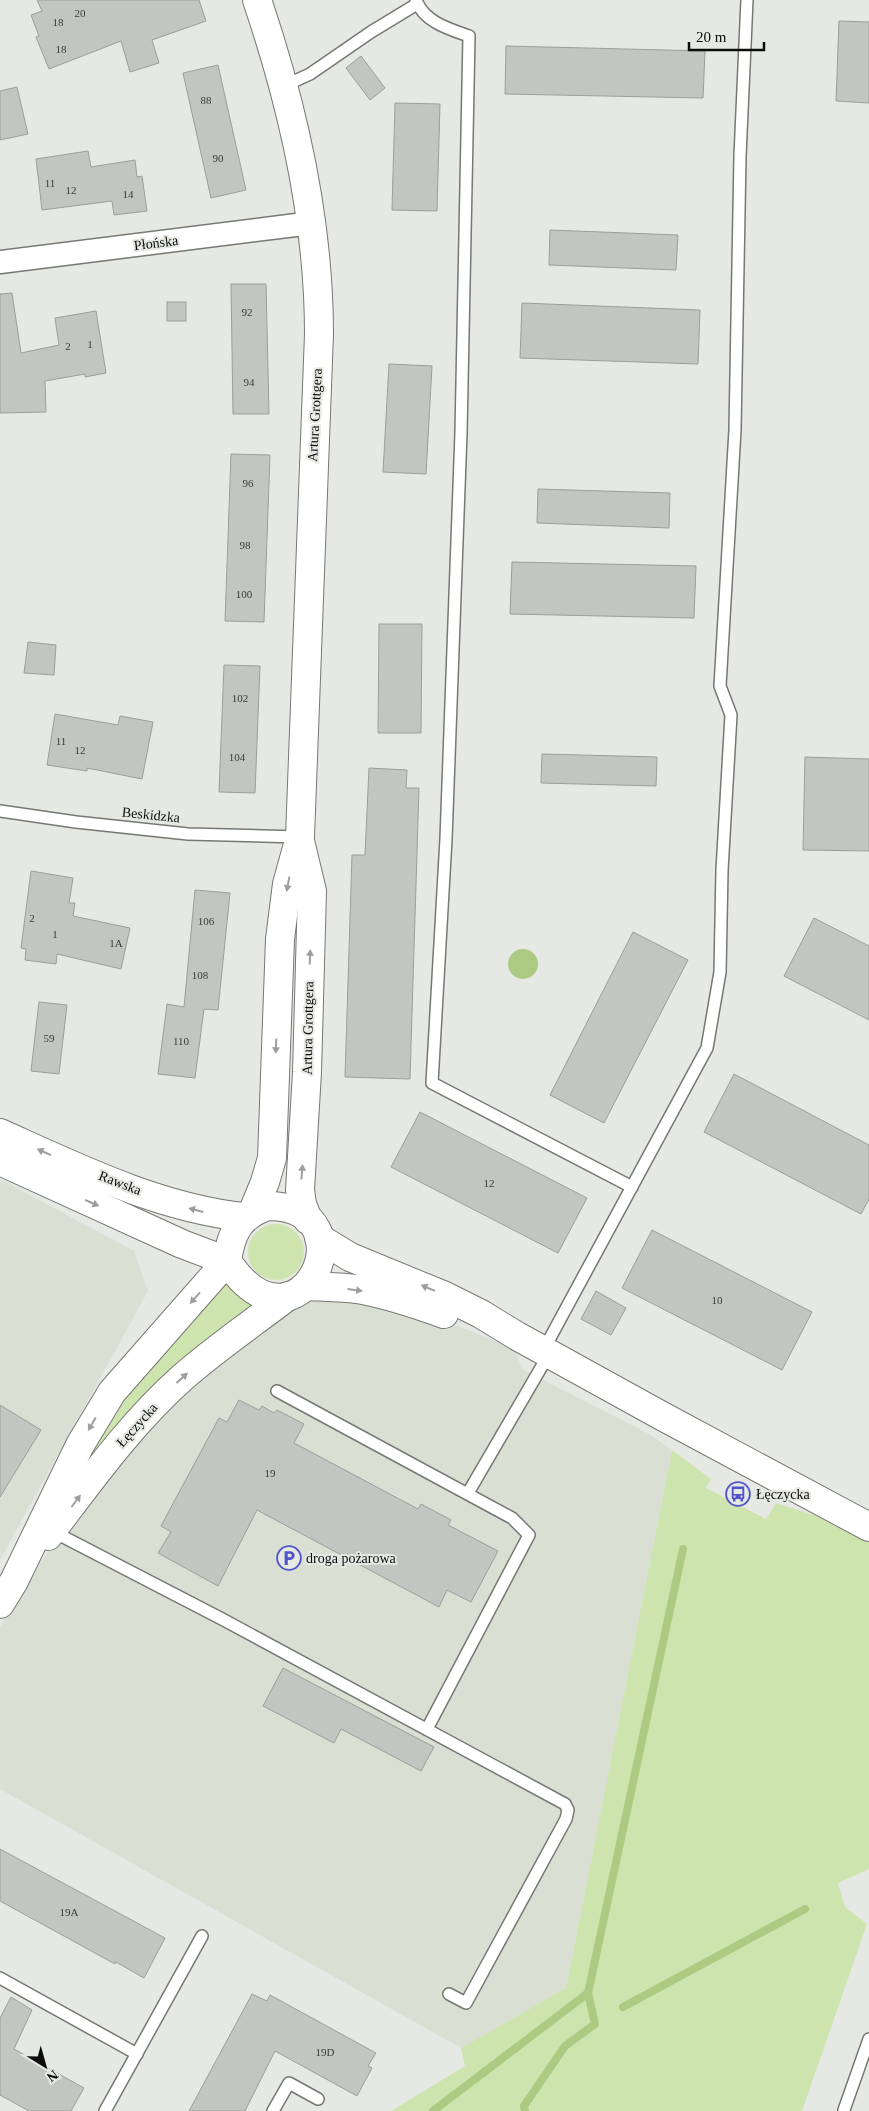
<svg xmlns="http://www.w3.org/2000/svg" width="869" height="2111" font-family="'Times New Roman',serif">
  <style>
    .built { fill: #dadfd3 }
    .green { fill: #cee4af }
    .water { fill: #adca82 }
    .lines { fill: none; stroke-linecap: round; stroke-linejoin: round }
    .stream { stroke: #adca82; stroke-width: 8 }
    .building { fill: #c3c6c0; stroke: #9c9f99 }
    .service-casing { stroke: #767873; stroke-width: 14 }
    .minor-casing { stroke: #767873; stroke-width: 25 }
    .tertiary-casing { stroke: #767873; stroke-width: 30 }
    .secondary-casing { stroke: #767873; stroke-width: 30 }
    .service { stroke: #fff; stroke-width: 11 }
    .minor { stroke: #fff; stroke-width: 22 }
    .tertiary { stroke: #fff; stroke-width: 28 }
    .secondary { stroke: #fff; stroke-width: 28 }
    .oneway { fill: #9e9e9d }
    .labels { text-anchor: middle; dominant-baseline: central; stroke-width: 4; stroke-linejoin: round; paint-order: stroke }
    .number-label { font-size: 11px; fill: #3a3b38 }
    .street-label { font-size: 14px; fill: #0c0d0b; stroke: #e6e8e3 }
    .poi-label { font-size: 14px; fill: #0c0d0b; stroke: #e6e8e3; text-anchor: start }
  </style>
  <rect width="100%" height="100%" fill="#e6e8e3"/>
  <!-- built -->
  <g class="built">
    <path d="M0,1179L134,1251L148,1291L0,1560Z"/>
    <path d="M327,1297L440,1319L493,1340L509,1347L516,1353L522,1369L649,1434L672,1450L566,1988L461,2048L0,1789V1627L27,1582L79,1507L149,1418L291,1310L301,1305Z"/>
  </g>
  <!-- green -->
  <g class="green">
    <circle cx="276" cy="1252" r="28"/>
    <path d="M227,1278L235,1291L258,1304L68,1496L107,1413Z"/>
    <path d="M672,1450L711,1479L706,1488L766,1519L776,1503L833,1521L869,1543V1869L838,1883L845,1907L867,1924L802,2111H391L465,2066L461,2048L566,1988Z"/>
  </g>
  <!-- water -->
  <circle class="water" cx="523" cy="964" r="15"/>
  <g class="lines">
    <!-- stream -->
    <g class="stream">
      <path d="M623,2007L805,1909"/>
      <path d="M433,2111L588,1993L683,1549"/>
      <path d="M525,2111L524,2106L565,2046L595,2024L588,1993"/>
    </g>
  </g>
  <!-- building -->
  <g class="building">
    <path d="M37,0H199L206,21L152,40L159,63L130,72L121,41L49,69L36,37L39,36L31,15L42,11Z"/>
    <path d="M839,21L869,22V103L836,101Z"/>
    <path d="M506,46L705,51L703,98L505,94Z"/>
    <path d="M361,56L385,88L370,100L346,68Z"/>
    <path d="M218,65L246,190L211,198L183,73Z"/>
    <path d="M17,87L28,134L0,140V91Z"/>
    <path d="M395,103L440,104L437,211L392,210Z"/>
    <path d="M88,151L91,167L135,160L137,177L142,176L147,211L114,215L112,201L42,210L36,159Z"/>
    <path d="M550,230L678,235L676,270L549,265Z"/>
    <path d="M231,284H266L269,414H233Z"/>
    <path d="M12,293L21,353L59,345L55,318L96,311L106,373L85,377V374L45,381L46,412L0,413V294Z"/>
    <rect x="167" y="302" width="19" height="19"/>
    <path d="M522,303L700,310L698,364L520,358Z"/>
    <path d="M389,364L432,366L426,474L383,472Z"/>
    <path d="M231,454L270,455L264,622L225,621Z"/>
    <path d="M538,489L670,493L669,528L537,523Z"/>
    <path d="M512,562L696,566L694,618L510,614Z"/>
    <path d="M379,624H422L421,733H378Z"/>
    <path d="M28,642L56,645L54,675L24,673Z"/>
    <path d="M224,665L260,666L255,793L219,792Z"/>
    <path d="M55,714L118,725L120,716L153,722L142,779L87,768V771L47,765Z"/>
    <path d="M542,754L657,757L656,786L541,783Z"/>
    <path d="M805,757L869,759V851L803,850Z"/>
    <path d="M369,768L407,770L406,788H419L410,1079L345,1077L352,855H365Z"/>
    <path d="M31,871L73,878L69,903H75L73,916L130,928L121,969L57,954L56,964L25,960L26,949L21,948Z"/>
    <path d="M195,890L230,893L218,1010L204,1009L195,1078L158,1074L167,1004L184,1007Z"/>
    <path d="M814,918L869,946V1020L784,976Z"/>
    <path d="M633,932L688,960L604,1123L550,1095Z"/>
    <path d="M39,1002L67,1005L59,1074L31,1071Z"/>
    <path d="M734,1074L869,1145V1199L861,1214L704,1132Z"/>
    <path d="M420,1112L587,1198L558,1253L391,1167Z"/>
    <path d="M652,1230L812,1312L782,1370L622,1288Z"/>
    <path d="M596,1291L626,1308L611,1335L581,1319Z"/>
    <path d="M239,1400L259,1410L262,1406L274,1413L277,1410L304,1424L294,1443L418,1509L421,1504L451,1520L448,1525L498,1551L471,1602L447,1590L439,1607L257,1510L218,1586L158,1553L171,1532L161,1526L219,1418L227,1422Z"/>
    <path d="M0,1405L41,1430L0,1497Z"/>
    <path d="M283,1668L434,1747L421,1771L341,1729L334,1743L263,1706Z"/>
    <path d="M0,1849L165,1938L144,1978L116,1962L115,1964L0,1901Z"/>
    <path d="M252,1994L267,2001L270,1995L376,2053L368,2066L372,2068L357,2096L275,2051L245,2111H189Z"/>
    <path d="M11,1997L32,2010L14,2049L84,2088L71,2111H29L0,2095V2018Z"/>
  </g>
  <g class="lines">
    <!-- service casing -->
    <g class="service-casing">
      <g id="service">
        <path d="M416,0C424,22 449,29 469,36L461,433L446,839L432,1083L632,1187"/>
        <path d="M284,86L310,74L371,32L417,4"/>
        <path d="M0,811L76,822L188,834L300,837"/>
        <path d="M543,1351L707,1048L720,972L722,870L731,715L720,686L735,430L740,156L747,0"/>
        <path d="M277,1391L512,1518L529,1535L427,1729"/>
        <path d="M468,1493L549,1354"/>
        <path d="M52,1531L222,1619L565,1804L568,1810L566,1819L466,2003L449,1994"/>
        <path d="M0,1978L137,2054"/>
        <path d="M844,2110L869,2039"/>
        <path d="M105,2111L202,1936"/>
        <path d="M273,2111L289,2083L318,2099"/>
      </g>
    </g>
    <!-- minor casing -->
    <g class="minor-casing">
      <path id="minor" d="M0,262L312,223"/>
    </g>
    <!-- tertiary casing -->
    <g class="tertiary-casing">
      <g id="tertiary">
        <path d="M0,1133C78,1168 159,1208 244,1217"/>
        <path d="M0,1161L182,1244L227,1261"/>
        <path d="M319,1238L350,1257L445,1296L481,1314L517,1336L662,1416L869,1527"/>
        <path d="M307,1286C324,1287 341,1287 357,1289C387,1294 416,1304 444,1314"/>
      </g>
    </g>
    <!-- secondary casing -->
    <g class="secondary-casing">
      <g id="secondary">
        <path d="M300,841L312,891L307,1072L300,1190L302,1204L308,1220"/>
        <path d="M267,1206C375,1205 299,1369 227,1261C231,1233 239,1216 267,1206Z"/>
        <path d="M253,1211L265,1182L272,1158L280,939L287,884L300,837L319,334C319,221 293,106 257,0"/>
        <path d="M48,1536C90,1481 131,1423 183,1377C216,1348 253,1323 288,1296"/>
        <path d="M0,1604L14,1581L80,1445L112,1392L227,1261"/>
      </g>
    </g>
    <!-- service -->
    <use href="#service" class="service"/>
    <!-- minor -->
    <use href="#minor" class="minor"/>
    <!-- tertiary -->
    <use href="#tertiary" class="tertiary"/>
    <!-- secondary -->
    <use href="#secondary" class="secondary"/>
  </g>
  <!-- one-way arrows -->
  <defs><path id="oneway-solid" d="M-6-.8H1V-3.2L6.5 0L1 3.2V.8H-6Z" transform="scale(1.25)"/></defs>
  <g class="oneway">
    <use href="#oneway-solid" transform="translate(288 884) rotate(101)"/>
    <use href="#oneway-solid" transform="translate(310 957) rotate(-88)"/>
    <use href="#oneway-solid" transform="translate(276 1046) rotate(92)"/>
    <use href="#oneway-solid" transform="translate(44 1152) rotate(-156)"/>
    <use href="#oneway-solid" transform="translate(302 1172) rotate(-85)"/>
    <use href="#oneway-solid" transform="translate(92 1203) rotate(24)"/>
    <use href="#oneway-solid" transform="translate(196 1210) rotate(-165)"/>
    <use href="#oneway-solid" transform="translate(428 1288) rotate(-157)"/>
    <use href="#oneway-solid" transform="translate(355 1290) rotate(7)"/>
    <use href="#oneway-solid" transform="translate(195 1298) rotate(132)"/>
    <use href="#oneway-solid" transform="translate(182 1378) rotate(-42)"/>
    <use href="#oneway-solid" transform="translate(92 1424) rotate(120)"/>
    <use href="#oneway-solid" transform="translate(76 1501) rotate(-53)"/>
  </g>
  <!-- icons -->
  <defs>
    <g id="bus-ring" transform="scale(1.25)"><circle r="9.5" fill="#e6e8e3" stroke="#5055cc" stroke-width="1.5"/><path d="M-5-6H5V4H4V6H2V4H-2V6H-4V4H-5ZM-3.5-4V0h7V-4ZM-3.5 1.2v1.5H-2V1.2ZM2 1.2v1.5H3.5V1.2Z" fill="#5055cc"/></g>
    <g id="parking-ring" transform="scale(1.25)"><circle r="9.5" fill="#e6e8e3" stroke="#5055cc" stroke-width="1.5"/><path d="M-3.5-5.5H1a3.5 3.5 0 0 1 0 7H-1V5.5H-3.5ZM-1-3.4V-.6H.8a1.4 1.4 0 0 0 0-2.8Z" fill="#5055cc"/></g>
  </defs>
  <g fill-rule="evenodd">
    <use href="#bus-ring" x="738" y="1494"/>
    <use href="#parking-ring" x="289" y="1558"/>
  </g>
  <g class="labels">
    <!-- number labels -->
    <g class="number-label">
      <text x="80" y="13">20</text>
      <text x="58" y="22">18</text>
      <text x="61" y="49">18</text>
      <text x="206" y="100">88</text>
      <text x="218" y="158">90</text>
      <text x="50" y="183">11</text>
      <text x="71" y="190">12</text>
      <text x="128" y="194">14</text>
      <text x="247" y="312">92</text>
      <text x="90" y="344">1</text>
      <text x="68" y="346">2</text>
      <text x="249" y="382">94</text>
      <text x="248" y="483">96</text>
      <text x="245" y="545">98</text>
      <text x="244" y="594">100</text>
      <text x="240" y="698">102</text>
      <text x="61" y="741">11</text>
      <text x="80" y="750">12</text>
      <text x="237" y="757">104</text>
      <text x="32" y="918">2</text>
      <text x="206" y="921">106</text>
      <text x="55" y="934">1</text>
      <text x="116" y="943">1A</text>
      <text x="200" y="975">108</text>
      <text x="49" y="1038">59</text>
      <text x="181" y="1041">110</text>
      <text x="489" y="1183">12</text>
      <text x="717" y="1300">10</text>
      <text x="270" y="1473">19</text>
      <text x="69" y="1912">19A</text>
      <text x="325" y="2052">19D</text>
    </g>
    <!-- street labels -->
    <g class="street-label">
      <text transform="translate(156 243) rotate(-7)">Płońska</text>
      <text transform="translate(315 415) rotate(-87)">Artura Grottgera</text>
      <text transform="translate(151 815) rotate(6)">Beskidzka</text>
      <text transform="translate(308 1028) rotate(-89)">Artura Grottgera</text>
      <text transform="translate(120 1183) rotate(21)">Rawska</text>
      <text transform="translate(137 1425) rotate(-48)">Łęczycka</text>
    </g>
    <!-- poi labels -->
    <g class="poi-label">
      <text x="756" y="1494">Łęczycka</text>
      <text x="306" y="1558">droga pożarowa</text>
    </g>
  </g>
  <!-- north arrow -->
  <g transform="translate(45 2066) rotate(143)" stroke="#e6e8e3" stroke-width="4" paint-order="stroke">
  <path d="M0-4L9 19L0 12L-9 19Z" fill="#0c0d0b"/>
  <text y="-8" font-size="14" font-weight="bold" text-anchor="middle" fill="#0c0d0b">N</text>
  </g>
  <!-- scale -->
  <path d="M689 42v8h75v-8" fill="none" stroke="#0c0d0b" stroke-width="2.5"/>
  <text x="696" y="42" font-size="15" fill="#0c0d0b" stroke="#e6e8e3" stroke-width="4" paint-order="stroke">20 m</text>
</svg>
